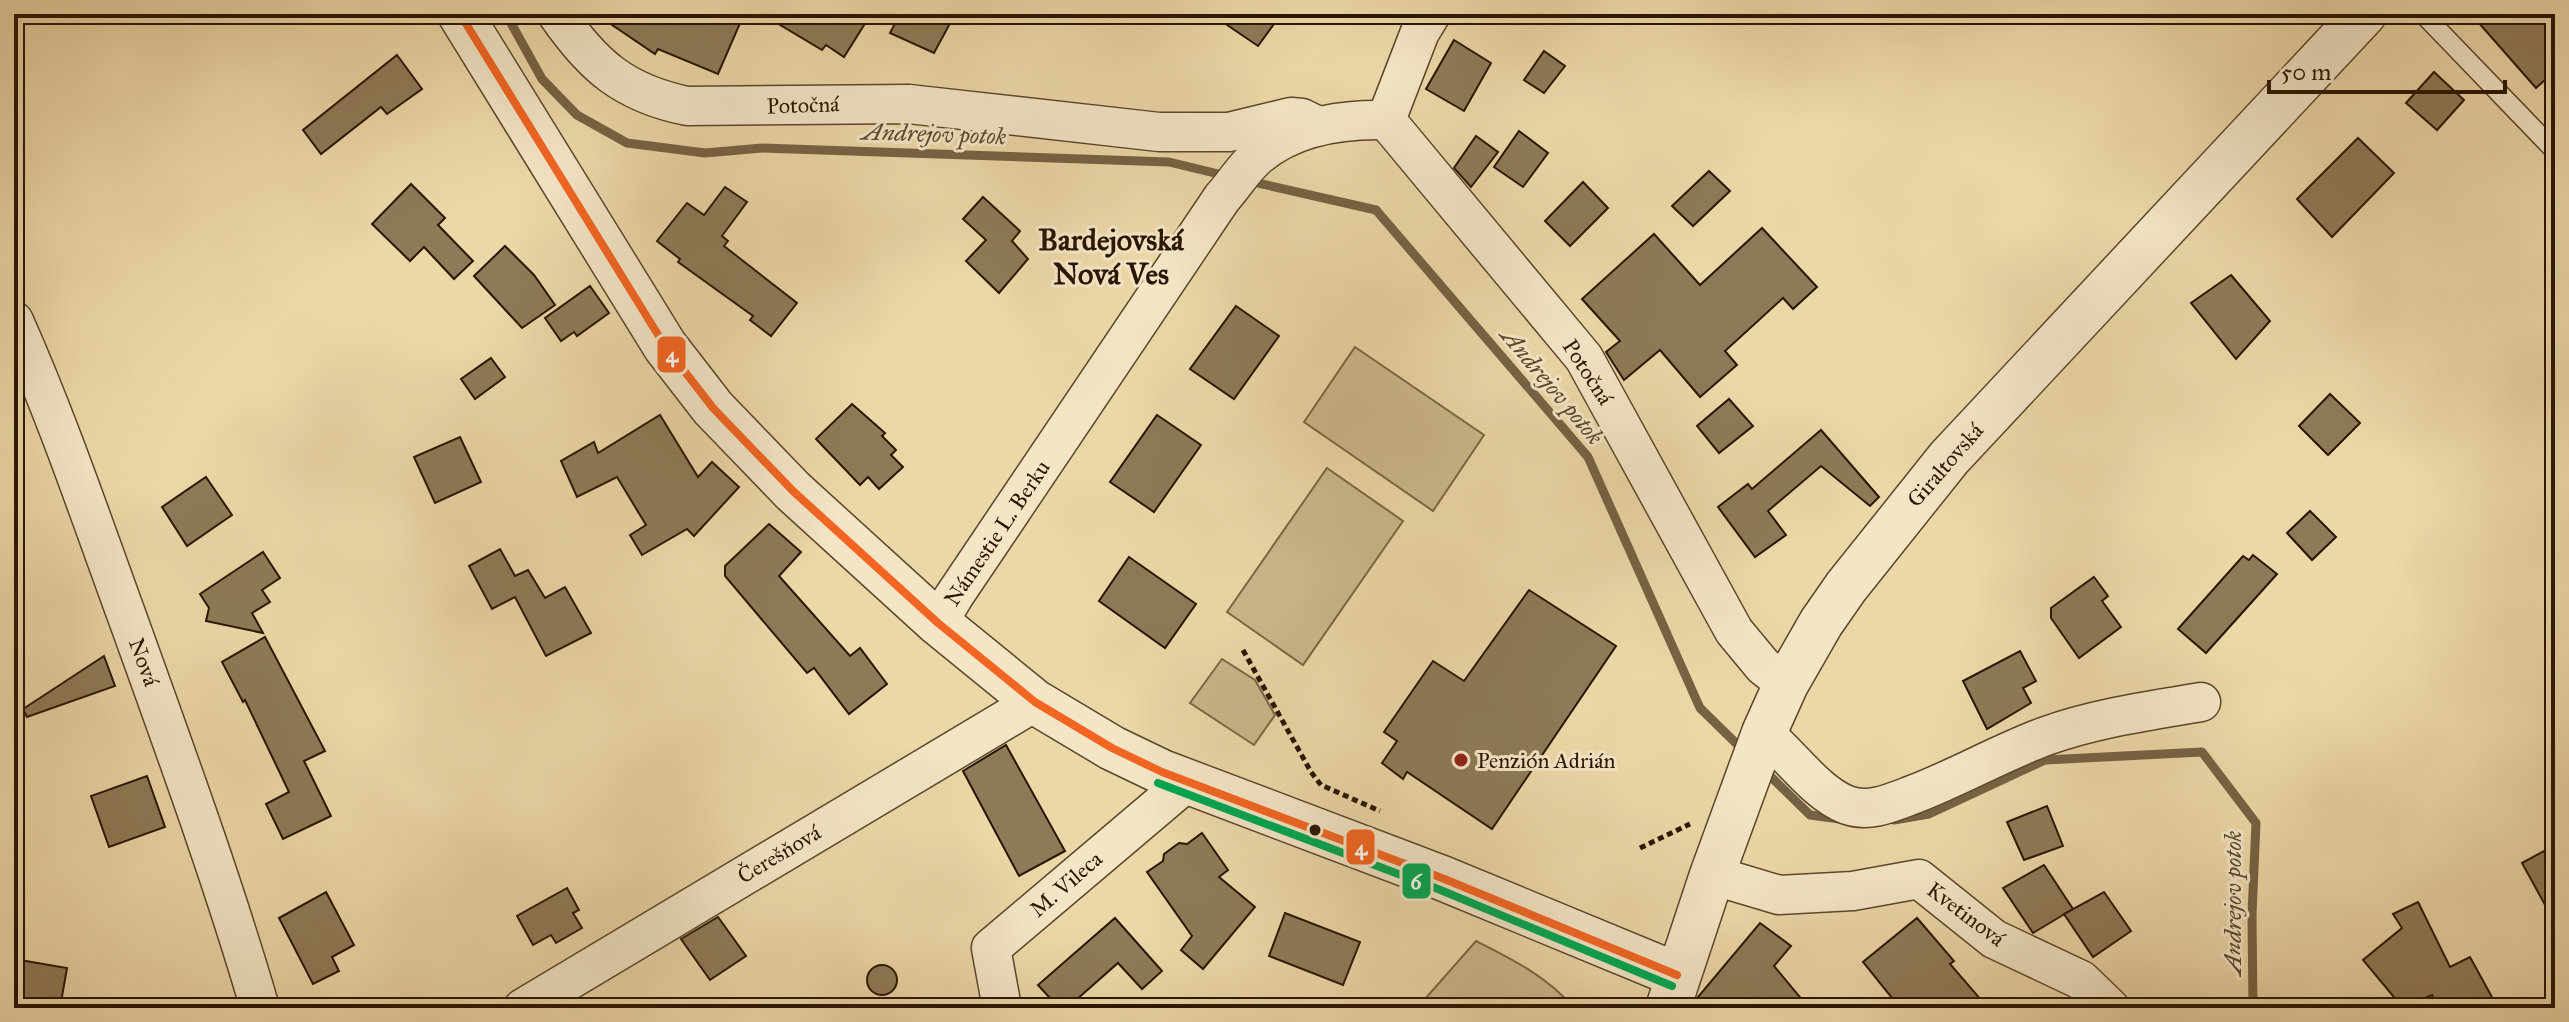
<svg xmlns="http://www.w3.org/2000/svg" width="2569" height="1022" font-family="'IM FELL Great Primer',serif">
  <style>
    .green { fill: #cbb68b; stroke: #7a6646; stroke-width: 2 }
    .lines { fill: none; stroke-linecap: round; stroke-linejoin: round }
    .stream { stroke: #766243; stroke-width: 9 }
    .building { fill: #8e7a57; stroke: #291501; stroke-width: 2 }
    .service-casing { stroke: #5a462a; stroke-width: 21 }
    .minor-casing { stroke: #5a462a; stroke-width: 41 }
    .tertiary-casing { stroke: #5a462a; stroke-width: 47 }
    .path { stroke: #291501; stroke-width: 5; stroke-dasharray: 6 4; stroke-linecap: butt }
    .service { stroke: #f3e5c6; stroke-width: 18 }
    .minor { stroke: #f3e5c6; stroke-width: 38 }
    .tertiary { stroke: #f3e5c6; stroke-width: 44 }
    .bus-1-casing { stroke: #f3e5c6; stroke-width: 14 }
    .bus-2-casing { stroke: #f3e5c6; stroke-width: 14 }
    .bus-1 { stroke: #f26522; stroke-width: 8 }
    .bus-2 { stroke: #00a651; stroke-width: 8 }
    .poi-dot { fill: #8f2418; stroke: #f3e5c6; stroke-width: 3 }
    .bus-dot { fill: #291501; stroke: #f3e5c6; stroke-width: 3 }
    .labels { text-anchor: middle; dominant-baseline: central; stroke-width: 6; stroke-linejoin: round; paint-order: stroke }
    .street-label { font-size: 22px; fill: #291501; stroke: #f3e5c6 }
    .poi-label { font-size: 22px; fill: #291501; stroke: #f3e5c6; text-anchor: start }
    .water-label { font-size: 24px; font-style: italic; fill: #5d482d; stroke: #f3e5c6 }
    .district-label { font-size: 30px; font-weight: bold; fill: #291501; stroke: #f3e5c6 }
    .line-badge { stroke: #f3e5c6; stroke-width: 3 }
    .badge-label { font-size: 22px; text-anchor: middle; font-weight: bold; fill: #fff }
  </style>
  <rect width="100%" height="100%" fill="#ecd7a7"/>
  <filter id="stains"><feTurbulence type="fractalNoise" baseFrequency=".0025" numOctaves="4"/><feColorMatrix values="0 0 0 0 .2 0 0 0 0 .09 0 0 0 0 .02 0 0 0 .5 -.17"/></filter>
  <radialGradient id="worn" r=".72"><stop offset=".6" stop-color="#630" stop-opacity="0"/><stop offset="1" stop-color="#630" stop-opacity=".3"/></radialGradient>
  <!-- green -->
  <g class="green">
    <path d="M1355,347L1484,435L1433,511L1304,422Z"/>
    <path d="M1327,468L1403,521L1303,665L1227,612Z"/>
    <path d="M1222,659L1255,680L1275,715L1254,745L1190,703Z"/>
    <path d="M1476,941C1513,960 1547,976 1574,1008H1417Z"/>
  </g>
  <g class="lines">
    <!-- stream -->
    <g class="stream">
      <path d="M506,14L542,79L577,115L627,143L705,153L762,148L1169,162L1227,176"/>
      <path d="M1249,181L1376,210L1588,457L1700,708L1745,752"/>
      <path d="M1765,771L1810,815L1840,819"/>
      <path d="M1894,820L1929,814L2045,760L2202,752L2256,823L2252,914L2253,1008"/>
    </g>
  </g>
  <!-- building -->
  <g class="building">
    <path d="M596,14H744L718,74L658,49L655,54Z"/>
    <path d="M762,14H871L844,57L826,45L822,50Z"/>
    <path d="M900,14H955L934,53L890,33Z"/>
    <path d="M1211,14H1261L1274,24L1258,46Z"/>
    <path d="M2471,14H2545L2555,25V71L2536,88Z"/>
    <path d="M1454,40L1491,63L1464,111L1426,89Z"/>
    <path d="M1544,51L1565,66L1544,93L1524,80Z"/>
    <path d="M397,55L422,89L387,114L381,107L321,154L303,130Z"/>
    <path d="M2434,72L2464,100L2437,130L2406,103Z"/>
    <path d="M1519,131L1548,153L1523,187L1494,167Z"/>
    <path d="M1476,136L1498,152L1471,187L1454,168Z"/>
    <path d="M2358,138L2394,173L2332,237L2297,199Z"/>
    <path d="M1709,171L1730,191L1693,226L1672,206Z"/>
    <path d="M1583,182L1608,208L1570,246L1545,221Z"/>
    <path d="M411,184L445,218L438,225L473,261L454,279L424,247L410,261L372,224Z"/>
    <path d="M725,187L747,202L722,236L728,241L724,246L797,303L771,336L750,320L753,316L678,262L680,259L657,241L687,203L704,215Z"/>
    <path d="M983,197L1020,231L1012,241L1028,259L999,293L966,261L986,240L963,219Z"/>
    <path d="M1762,228L1817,287L1793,309L1783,298L1725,351L1737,365L1700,397L1660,350L1624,380L1606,352L1620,341L1582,299L1654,234L1700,285Z"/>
    <path d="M505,246L534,275L555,305L522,328L474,276Z"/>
    <path d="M2231,275L2270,321L2236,359L2191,303Z"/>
    <path d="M590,286L609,313L577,336L574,332L561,341L545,318Z"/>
    <path d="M1236,306L1279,336L1234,399L1190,369Z"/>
    <path d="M491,358L505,377L475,399L461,379Z"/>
    <path d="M2330,394L2360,423L2328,455L2299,426Z"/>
    <path d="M1729,399L1753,426L1719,453L1697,426Z"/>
    <path d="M852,404L885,433L882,436L896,450L891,455L903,467L879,489L868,477L860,485L816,439Z"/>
    <path d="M660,415L698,477L712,462L739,487L694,536L687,529L642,555L630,535L646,525L617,477L577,497L561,461L594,442L598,453Z"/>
    <path d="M1157,415L1201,445L1154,512L1110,482Z"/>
    <path d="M1821,430L1879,497L1870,506L1821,466L1768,511L1786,535L1755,557L1718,507L1748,484L1752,489Z"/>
    <path d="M460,437L481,482L435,503L414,457Z"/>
    <path d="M206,477L232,515L187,546L162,507Z"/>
    <path d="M2310,511L2336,537L2312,560L2287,533Z"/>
    <path d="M769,524L801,552L779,576L850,656L860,648L887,684L849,714L814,668L807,673L725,576V566Z"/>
    <path d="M500,549L515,576L528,570L545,598L565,587L591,633L546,656L515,597L492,609L469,566Z"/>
    <path d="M263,552L280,578L262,590L270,602L252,613L263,633L206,621L209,608L200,594Z"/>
    <path d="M2253,555L2277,574L2206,653L2178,629L2243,556L2249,560Z"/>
    <path d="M1129,557L1196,604L1165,648L1099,601Z"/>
    <path d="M2094,577L2108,596L2102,601L2121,627L2079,658L2051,618V608Z"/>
    <path d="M1529,590L1616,646L1492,829L1407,772L1403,779L1382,763L1397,741L1384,732L1433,661L1464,681Z"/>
    <path d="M265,637L325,751L304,761L331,816L283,839L266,804L289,792L245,700L243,702L222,662Z"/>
    <path d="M2020,651L2036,681L2023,688L2031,703L1987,729L1963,681Z"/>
    <path d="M104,656L115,686L27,717L23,709Z"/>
    <path d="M1006,745L1065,851L1019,876L963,771Z"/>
    <path d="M147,776L165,827L109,847L91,796Z"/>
    <path d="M2047,806L2063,846L2024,860L2007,822Z"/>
    <path d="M1202,833L1228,870L1219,877L1255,907L1203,969L1181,950L1192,936L1147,872L1163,861L1164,854L1179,843L1187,844Z"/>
    <path d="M2544,851L2555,872V923L2522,863Z"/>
    <path d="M2044,865L2073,909L2033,933L2003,888Z"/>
    <path d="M567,888L579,910L573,913L582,928L556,943L551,935L533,945L517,916Z"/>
    <path d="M326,892L354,945L332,957L339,971L313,984L279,918Z"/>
    <path d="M2104,892L2131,931L2093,957L2064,914Z"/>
    <path d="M2418,902L2450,967L2470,957L2498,1008H2438L2432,995L2403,1008L2363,960L2402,928L2393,914Z"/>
    <path d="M1285,913L1360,942L1343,985L1269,956Z"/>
    <path d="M718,917L746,956L710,980L681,939Z"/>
    <path d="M1115,918L1162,971L1142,989L1118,963L1067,1008H1059L1038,985Z"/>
    <path d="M1917,918L1954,961L1950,964L1988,1008H1900L1863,962Z"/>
    <path d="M1760,923L1791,946L1774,966L1809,1008H1694L1698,997Z"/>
    <path d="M20,960L67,968L60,1008H14Z"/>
    <circle cx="882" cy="980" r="15"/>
  </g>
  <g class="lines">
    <!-- service casing -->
    <g class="service-casing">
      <path id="service" d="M2423,14L2555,151"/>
    </g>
    <!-- minor casing -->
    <g class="minor-casing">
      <g id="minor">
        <path d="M557,14C593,66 624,93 687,106L909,104L1159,132H1229L1291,117L1302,118L1318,126"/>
        <path d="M1386,120L1584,358L1734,631L1763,666L1786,684"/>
        <path d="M1386,120L1420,32L1431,14"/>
        <path d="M14,321C58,420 92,521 129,622C175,750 222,878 260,1008"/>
        <path d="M938,623L954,596L1222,198C1234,185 1245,166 1259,155C1294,126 1343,119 1386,120"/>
        <path d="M1764,733C1789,754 1817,794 1847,805C1869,813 1891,803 1912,795C1957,778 2000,753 2046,736C2096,718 2148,711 2201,702"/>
        <path d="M1712,875L1779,895L1853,891L1919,879L1994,939L2081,980L2110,1008"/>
        <path d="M523,1008L1035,702"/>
        <path d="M1002,1008L991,948L1187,782"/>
      </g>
    </g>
    <!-- tertiary casing -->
    <g class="tertiary-casing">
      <g id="tertiary">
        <path d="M460,14L665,346L713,408L793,491L938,623L1035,702L1112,748L1162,772L1442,878L1677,975"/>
        <path d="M1668,1008L1712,875L1764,733L1786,684L1821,623L1846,587L1949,458L2364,14"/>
      </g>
    </g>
    <!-- path -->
    <g class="path">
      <path d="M1243,650L1311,772L1321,785L1380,811"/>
      <path d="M1640,848L1690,824"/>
    </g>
    <!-- service -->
    <use href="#service" class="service"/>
    <!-- minor -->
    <use href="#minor" class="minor"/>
    <!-- tertiary -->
    <use href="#tertiary" class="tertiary"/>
    <!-- bus-1 casing -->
    <g class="bus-1-casing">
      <path id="bus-1" d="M460,14L665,346L713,408L793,491L938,623L1035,702L1112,748L1162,772L1442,878L1677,975"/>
    </g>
    <!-- bus-2 casing -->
    <g class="bus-2-casing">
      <path id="bus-2" d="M1158,783L1438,889L1672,986"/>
    </g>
    <!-- bus-1 -->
    <use href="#bus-1" class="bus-1"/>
    <!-- bus-2 -->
    <use href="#bus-2" class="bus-2"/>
  </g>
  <!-- markers -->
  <circle class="poi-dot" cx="1461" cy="760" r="8"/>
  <circle class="bus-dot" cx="1315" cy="830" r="7"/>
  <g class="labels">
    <!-- street labels -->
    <g class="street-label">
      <text transform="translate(803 105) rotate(-2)">Potočná</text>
      <text transform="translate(1588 372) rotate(57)">Potočná</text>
      <text transform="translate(1945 465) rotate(-49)">Giraltovská</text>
      <text transform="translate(997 533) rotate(-56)">Námestie L. Berku</text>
      <text transform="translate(144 662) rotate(70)">Nová</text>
      <text transform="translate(779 854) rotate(-31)">Čerešňová</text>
      <text transform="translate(1066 884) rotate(-41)">M. Vileca</text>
      <text transform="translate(1966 914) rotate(37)">Kvetinová</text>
    </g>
    <!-- poi labels -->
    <g class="poi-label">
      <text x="1477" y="760">Penzión Adrián</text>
    </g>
    <!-- water labels -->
    <g class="water-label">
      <text transform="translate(934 134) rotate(2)">Andrejov potok</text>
      <text transform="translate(1552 386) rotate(50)">Andrejov potok</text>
      <text transform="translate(2233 903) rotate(-90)">Andrejov potok</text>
    </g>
    <!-- district labels -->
    <g class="district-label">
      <text x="1111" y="240">Bardejovská<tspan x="1111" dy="34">Nová Ves</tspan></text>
    </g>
  </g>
  <g class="line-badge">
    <rect x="656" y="335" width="31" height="39" rx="8" fill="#f26522"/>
    <rect x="1345" y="828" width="31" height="38" rx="8" fill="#f26522"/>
    <rect x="1401" y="862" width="31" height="38" rx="8" fill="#00a651"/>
  </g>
  <g class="badge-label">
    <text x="672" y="362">4</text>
    <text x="1361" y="855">4</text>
    <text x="1416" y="889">6</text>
  </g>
  <!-- margin -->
  <rect width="2569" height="1022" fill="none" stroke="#ecd7a7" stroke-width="48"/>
  <rect x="16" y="16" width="2537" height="990" fill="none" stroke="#291501" stroke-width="4"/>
  <rect x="24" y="24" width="2521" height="974" fill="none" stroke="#291501" stroke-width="2"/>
  <!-- scale -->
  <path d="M2269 80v12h236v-12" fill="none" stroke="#291501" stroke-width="4"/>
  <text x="2281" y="80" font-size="24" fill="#291501" stroke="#f3e5c6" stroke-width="6" paint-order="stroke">50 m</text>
  <rect width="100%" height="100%" filter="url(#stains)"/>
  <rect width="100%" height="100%" fill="url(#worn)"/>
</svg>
